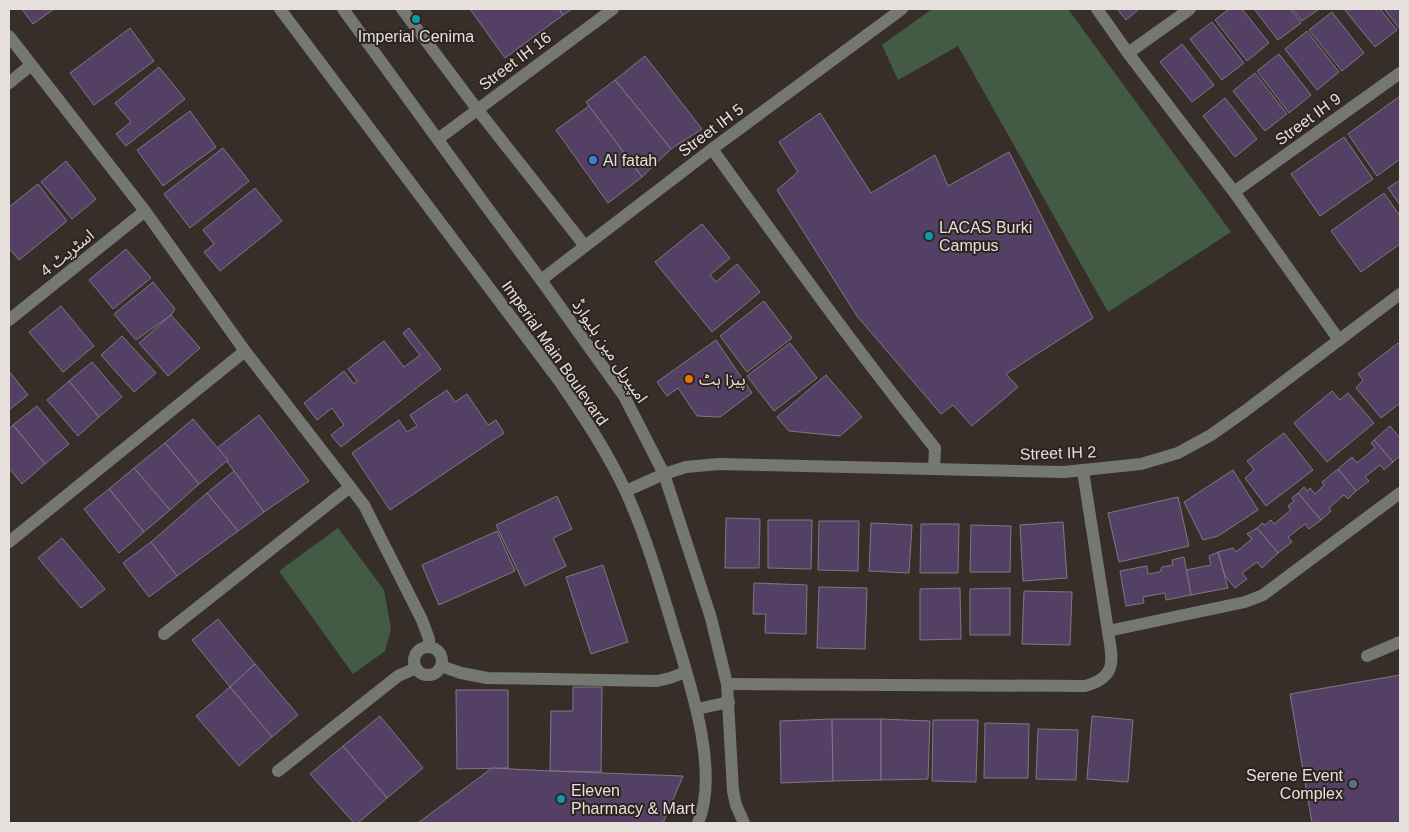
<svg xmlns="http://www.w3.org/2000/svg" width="1409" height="832" font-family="Helvetica,'Noto Sans Arabic',sans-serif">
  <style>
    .green { fill: #435b44 }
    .building { fill: #554065; stroke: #7e7883 }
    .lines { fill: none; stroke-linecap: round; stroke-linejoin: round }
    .minor { stroke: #757772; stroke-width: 12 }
    .culture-dot { fill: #0f9aa8; stroke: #2d241f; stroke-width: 2 }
    .shop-dot { fill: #3f7fe0; stroke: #2d241f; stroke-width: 2 }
    .food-dot { fill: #e8710a; stroke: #2d241f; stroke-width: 2 }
    .service-dot { fill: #5c6f8a; stroke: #2d241f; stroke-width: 2 }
    .labels { text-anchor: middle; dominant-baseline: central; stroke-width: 4; stroke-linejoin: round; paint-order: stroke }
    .poi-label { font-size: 16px; fill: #e6e0dc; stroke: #2d241f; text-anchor: start }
    .street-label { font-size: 16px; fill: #e6e0dc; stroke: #2d241f }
  </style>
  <rect width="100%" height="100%" fill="#382e29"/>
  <!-- green -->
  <g class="green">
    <path d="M932,9H1068L1231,232L1108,312L958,46L898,80L882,45Z"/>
    <path d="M338,528L384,590L391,629L385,651L353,674L279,571Z"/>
  </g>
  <!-- building -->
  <g class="building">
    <path d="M22,9H54L33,24Z"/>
    <path d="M470,9H559L563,15L505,58Z"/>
    <path d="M559,9H572L563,15Z"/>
    <path d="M1117,9H1139L1126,20Z"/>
    <path d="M1229,9H1242L1269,43L1247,61L1215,20Z"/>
    <path d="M1254,9H1290L1301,23L1278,40Z"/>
    <path d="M1292,9H1319L1302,21Z"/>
    <path d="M1344,9H1380L1397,30L1375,47Z"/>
    <path d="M1384,9H1400V28H1399Z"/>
    <path d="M1332,12L1364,53L1342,71L1309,30Z"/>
    <path d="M1212,22L1244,63L1222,80L1190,39Z"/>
    <path d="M130,28L154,61L94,105L70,73Z"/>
    <path d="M1307,31L1339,72L1317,90L1285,49Z"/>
    <path d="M1182,44L1214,85L1192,102L1160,62Z"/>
    <path d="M1279,54L1311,95L1289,113L1257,71Z"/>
    <path d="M645,56L702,129L671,149L615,80Z"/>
    <path d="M159,67L185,99L126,146L116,134L131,122L115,103Z"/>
    <path d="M1255,73L1287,114L1265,131L1233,91Z"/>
    <path d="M615,80L671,149L642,177L586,102Z"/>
    <path d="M1400,96V159L1377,176L1348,134Z"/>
    <path d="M1225,98L1257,139L1235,157L1203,116Z"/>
    <path d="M589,106L642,177L608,203L556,130Z"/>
    <path d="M190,111L216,147L163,186L137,150Z"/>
    <path d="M820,113L871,193L935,155L948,186L1009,152L1093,318L1006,374L1018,387L972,426L953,405L941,414L857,316L777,190L798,172L779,142Z"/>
    <path d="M1344,137L1373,179L1320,216L1291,174Z"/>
    <path d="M223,148L249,181L190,228L164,194Z"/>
    <path d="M66,161L96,199L72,219L41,182Z"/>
    <path d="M1400,180V205L1388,188Z"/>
    <path d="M38,184L67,221L19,260L9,248V207Z"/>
    <path d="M255,188L282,221L220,271L204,252L214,244L203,230Z"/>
    <path d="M1384,193L1400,216V244L1361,272L1331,231Z"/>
    <path d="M702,224L730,258L710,275L716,282L737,264L760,292L712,332L655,262Z"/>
    <path d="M126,249L151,278L113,309L89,280Z"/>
    <path d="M153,282L175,309L171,315L136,340L114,314Z"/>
    <path d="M764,301L792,338L747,372L720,336Z"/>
    <path d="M61,306L94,346L63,372L29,332Z"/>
    <path d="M171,315L200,348L168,376L139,343Z"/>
    <path d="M409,328L441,369L341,447L331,435L344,425L332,408L317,420L304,403L344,371L354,384L357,381L348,369L384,341L404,367L420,355L403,333Z"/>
    <path d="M122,336L156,373L134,392L101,355Z"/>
    <path d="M716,340L752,393L720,417L697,416L678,388L667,396L657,382Z"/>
    <path d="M790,343L817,378L774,411L747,376Z"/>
    <path d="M1398,343L1400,346V403L1381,418L1356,388L1363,380L1358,374Z"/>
    <path d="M92,362L122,397L99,417L69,381Z"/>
    <path d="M9,371L28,395L9,410Z"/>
    <path d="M826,375L862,417L840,436L789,431L777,417Z"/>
    <path d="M69,381L99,417L78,436L47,400Z"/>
    <path d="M447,390L455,402L467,394L488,425L496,420L504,433L390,510L352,453L399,420L407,432L417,426L410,415Z"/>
    <path d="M1332,391L1340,400L1348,393L1374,423L1327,462L1294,423Z"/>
    <path d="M37,406L69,444L45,464L13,425Z"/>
    <path d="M259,415L309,481L264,512L217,448Z"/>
    <path d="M193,419L228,460L199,484L165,443Z"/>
    <path d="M13,425L45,464L22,484L9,468V429Z"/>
    <path d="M1390,426L1400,438V456L1393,462L1374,440Z"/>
    <path d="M1284,433L1313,470L1266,506L1245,478L1254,470L1247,461Z"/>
    <path d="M1374,440L1393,462L1384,470L1380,465L1365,477L1369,481L1356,491L1338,469L1352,457L1357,463L1375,448L1371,443Z"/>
    <path d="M165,443L199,484L170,510L134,468Z"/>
    <path d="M134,468L170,510L144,532L109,489Z"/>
    <path d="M1338,469L1356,491L1348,499L1344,495L1329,508L1331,511L1321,520L1298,493L1304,487L1307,491L1310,488L1315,494L1324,485L1322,482Z"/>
    <path d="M1233,470L1258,510L1218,536L1203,540L1184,502Z"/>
    <path d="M234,471L264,512L238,531L207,493Z"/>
    <path d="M109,489L144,532L119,553L84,509Z"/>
    <path d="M207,493L238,531L177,576L151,542Z"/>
    <path d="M1298,493L1321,520L1309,529L1305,524L1288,537L1292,542L1278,553L1257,528L1262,523L1265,525L1271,520L1274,524L1291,510L1288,506L1294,501L1292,498Z"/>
    <path d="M557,496L572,529L553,538L566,566L525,586L496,525Z"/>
    <path d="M1178,497L1189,546L1119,562L1108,513Z"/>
    <path d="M726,518L760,519L759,568H725Z"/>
    <path d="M768,520H812L811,569L768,568Z"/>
    <path d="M819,521H859L858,571L818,570Z"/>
    <path d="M1063,522L1067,578L1023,581L1020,525Z"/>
    <path d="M871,523L912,525L909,573L869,571Z"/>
    <path d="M921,524H959L958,573H920Z"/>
    <path d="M971,525L1011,526L1010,572H970Z"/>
    <path d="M1257,528L1278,553L1262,568L1257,562L1242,573L1247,579L1235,588L1225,576L1218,552L1233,548L1236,552L1252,539L1247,534Z"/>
    <path d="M497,531L515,571L439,605L422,565Z"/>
    <path d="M62,538L105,589L81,608L38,558Z"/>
    <path d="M151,542L177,576L149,597L123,563Z"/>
    <path d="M1218,552L1228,588L1191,595L1186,570L1211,565L1209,556Z"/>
    <path d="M1184,557L1191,595L1166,600L1165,593L1143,597L1144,603L1126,606L1120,571L1147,566L1148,574L1160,572L1162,567L1173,565L1172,560Z"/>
    <path d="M603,565L628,642L591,654L566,577Z"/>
    <path d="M754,583L807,585L806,634L765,633L766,614H753Z"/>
    <path d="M819,587L867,588L865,649L817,648Z"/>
    <path d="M960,588L961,639L920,640V589Z"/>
    <path d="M1010,588V635H970V589Z"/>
    <path d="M1024,591L1072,592L1070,645L1022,644Z"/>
    <path d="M218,619L255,664L230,687L192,640Z"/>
    <path d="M255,664L298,715L272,737L230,687Z"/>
    <path d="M1400,675V823H1312L1290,694Z"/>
    <path d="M230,687L272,737L239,766L196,716Z"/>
    <path d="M573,687H602L601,772L550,771L551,711H573Z"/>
    <path d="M456,690H508V768L457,769Z"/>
    <path d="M380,716L423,768L387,798L343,746Z"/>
    <path d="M1092,716L1133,720L1128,782L1087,779Z"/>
    <path d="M832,719L833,781L781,783L780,721Z"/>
    <path d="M832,719H881V780L833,781Z"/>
    <path d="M881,719L930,721L928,779L881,780Z"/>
    <path d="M933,720H978L976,782L932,781Z"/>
    <path d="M985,723L1029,724L1028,778H984Z"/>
    <path d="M1038,729L1078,730L1076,780L1036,779Z"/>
    <path d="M343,746L387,798L358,823H354L310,774Z"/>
    <path d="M492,768L550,771L683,776L663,823H418Z"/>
  </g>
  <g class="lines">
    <!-- minor -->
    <g class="minor">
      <path d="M280,9L560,382C584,417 608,453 626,492C646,536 660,584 674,631C690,683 720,772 698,823"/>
      <path d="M343,9L486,206L541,280L624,396L664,474L711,618L727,684L733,791L736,805L744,823"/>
      <path d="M402,9L477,109L585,246"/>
      <path d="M1097,9L1128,53L1234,192L1339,340"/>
      <path d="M9,36L145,211L245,351L364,505L422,620L429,639V647"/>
      <path d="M1128,53L1190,9"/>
      <path d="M9,83L31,65"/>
      <path d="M438,139L613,9"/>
      <path d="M712,149C785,250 857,351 935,448L934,469"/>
      <path d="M1234,192L1400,73"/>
      <path d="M541,280L712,149L902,9"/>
      <path d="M9,320L145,211"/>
      <path d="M1083,471L1108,631"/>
      <path d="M626,491L664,474L686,467L719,464L1064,472L1141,464L1178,453L1211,435L1245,411L1400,294"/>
      <path d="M9,542L245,351"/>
      <path d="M164,634L350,487"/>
      <circle cx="428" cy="661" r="14"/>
      <path d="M1367,656L1400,642"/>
      <path d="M441,666L461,673L487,678L657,681L670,678L686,672"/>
      <path d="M727,684L1085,686C1119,677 1112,658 1108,631L1245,602L1263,595L1400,493"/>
      <path d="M697,709L729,702"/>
      <path d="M278,771L398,676L416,668"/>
    </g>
  </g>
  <!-- markers -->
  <g class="culture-dot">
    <circle cx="416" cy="19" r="5"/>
    <circle cx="929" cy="236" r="5"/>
    <circle cx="561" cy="799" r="5"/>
  </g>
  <circle class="shop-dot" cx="593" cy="160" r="5"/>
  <circle class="food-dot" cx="689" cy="379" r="5"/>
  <circle class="service-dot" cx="1353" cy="784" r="5"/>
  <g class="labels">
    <!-- poi labels -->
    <g class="poi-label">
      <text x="416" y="36" text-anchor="middle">Imperial Cenima</text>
      <text x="603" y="160">Al fatah</text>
      <text x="939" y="227">LACAS Burki<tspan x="939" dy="18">Campus</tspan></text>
      <text x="699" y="379">پیزا ہٹ</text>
      <text x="1343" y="775" text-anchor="end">Serene Event<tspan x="1343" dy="18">Complex</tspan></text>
      <text x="571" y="790">Eleven<tspan x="571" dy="18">Pharmacy &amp; Mart</tspan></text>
    </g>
    <!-- street labels -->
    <g class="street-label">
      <text transform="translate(515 61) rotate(-37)">Street IH 16</text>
      <text transform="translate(1308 119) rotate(-36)">Street IH 9</text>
      <text transform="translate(711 130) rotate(-37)">Street IH 5</text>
      <text transform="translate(67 253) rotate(-39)">اسٹریٹ 4</text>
      <text transform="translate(610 351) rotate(56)">امپیریل مین بلیوارڈ</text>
      <text transform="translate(555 353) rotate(55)">Imperial Main Boulevard</text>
      <text transform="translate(1058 453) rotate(-2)">Street IH 2</text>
    </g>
  </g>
  <!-- border -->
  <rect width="1409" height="832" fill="none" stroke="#e6e0dc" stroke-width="20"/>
</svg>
